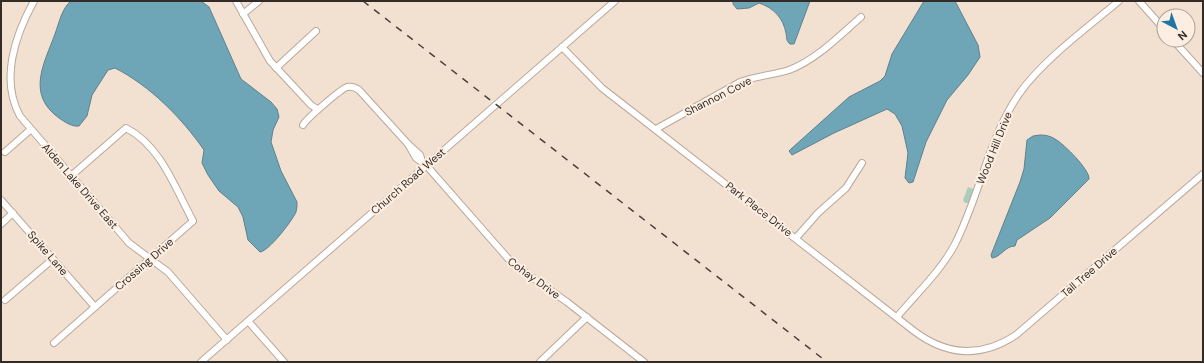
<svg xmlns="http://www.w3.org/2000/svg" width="1204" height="363" font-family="'DM Sans',sans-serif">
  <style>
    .green { fill: #a9cebb }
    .water { fill: #6fa6b7; stroke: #5d818c }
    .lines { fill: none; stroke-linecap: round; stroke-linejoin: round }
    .minor-casing { stroke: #baa99b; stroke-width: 8 }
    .minor { stroke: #fff; stroke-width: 6 }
    .rail { stroke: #49413a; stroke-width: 1.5; stroke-dasharray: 7 7; stroke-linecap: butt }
    .labels { text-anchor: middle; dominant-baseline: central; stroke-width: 4; stroke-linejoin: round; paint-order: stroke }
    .street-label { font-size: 11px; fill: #332c26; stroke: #fdeee2 }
  </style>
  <rect width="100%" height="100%" fill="#f2e0d1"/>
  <!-- green -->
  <path class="green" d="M968,187L975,190L971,203H965L963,200Z"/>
  <!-- water -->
  <g class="water">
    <path d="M71,1H201L209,7L241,79L271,102L277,109L279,117L273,130L271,142L281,171L297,202C297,205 297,209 296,212C292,221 269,251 260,252L248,240L243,217L238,207L219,191L208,175L202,163L204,150C181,117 150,86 115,68L108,70L92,95L87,116L79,126C72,127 65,122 59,118C26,94 44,64 55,34C59,23 62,8 71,1Z"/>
    <path d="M733,1H810L794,44H790C786,41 787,38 786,33C783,18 774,8 759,3L749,8L737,9L733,4Z"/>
    <path d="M924,1H955L978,45L980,57L968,75L947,100L926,142L913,182L909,183L905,178L908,153L902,126L895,114L887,109L834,133L792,155L789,151L791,149L849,97L880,81L885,76L892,54Z"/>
    <path d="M1040,135C1046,135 1050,136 1055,139C1064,144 1090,170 1089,179L1050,218L1017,240L1015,246C1005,246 1001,257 992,258L991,255L1020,182L1024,169L1027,140L1033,136Z"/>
  </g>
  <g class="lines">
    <!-- minor casing -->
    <g class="minor-casing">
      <g id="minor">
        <path d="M34,1C15,35 0,80 20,116L129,243L168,272L227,340"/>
        <path d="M236,1L270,61L311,105L317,109"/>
        <path d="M1139,1L1164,29"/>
        <path d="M243,14L259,1"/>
        <path d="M1173,40L1203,73"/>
        <path d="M562,47L602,88L914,331C947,356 981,358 1016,335L1203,174"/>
        <path d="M276,68L316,31"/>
        <path d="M303,125C306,119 341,89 347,87C352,86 355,87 359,90L408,144L420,155L422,161"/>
        <path d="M656,129L740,82C756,76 773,75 789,70C816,60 839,36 861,17"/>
        <path d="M408,144L416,158L426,165L512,263L567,302L644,362"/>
        <path d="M5,152L30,130"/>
        <path d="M1,200L95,307"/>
        <path d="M1,224L13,213"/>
        <path d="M796,238L818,213L846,188L862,163"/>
        <path d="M5,300L53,259"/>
        <path d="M897,317C916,294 941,271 955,244C980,195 988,139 1019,94C1042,61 1088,27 1119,1"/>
        <path d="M248,321L284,362"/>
        <path d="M54,343L193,221C175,188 161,146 126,128L71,176"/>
        <path d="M201,362L615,1"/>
        <path d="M540,362L587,317"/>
      </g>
    </g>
    <!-- minor -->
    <use href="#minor" class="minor"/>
    <!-- rail -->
    <path class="rail" d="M363,1L827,362"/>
  </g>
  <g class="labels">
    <!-- street labels -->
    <g class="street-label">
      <text transform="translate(718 96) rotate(-27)">Shannon Cove</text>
      <text transform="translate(994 148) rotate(-68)">Wood Hill Drive</text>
      <text transform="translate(408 181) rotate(-41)">Church Road West</text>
      <text transform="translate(80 186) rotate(49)">Alden Lake Drive East</text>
      <text transform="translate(759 209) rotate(38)">Park Place Drive</text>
      <text transform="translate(48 253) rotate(49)">Spike Lane</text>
      <text transform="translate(144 264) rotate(-41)">Crossing Drive</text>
      <text transform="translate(1089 272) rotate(-41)">Tall Tree Drive</text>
      <text transform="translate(534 278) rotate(36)">Cohay Drive</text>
    </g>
  </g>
  <!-- border -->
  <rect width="1204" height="363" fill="none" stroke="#332c26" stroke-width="4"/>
  <!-- north arrow -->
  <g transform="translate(1176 28) rotate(139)"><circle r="19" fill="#fdeee2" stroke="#aca097"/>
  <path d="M0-3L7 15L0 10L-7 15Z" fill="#2175a5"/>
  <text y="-6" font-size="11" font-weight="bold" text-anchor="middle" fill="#332c26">N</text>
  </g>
</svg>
